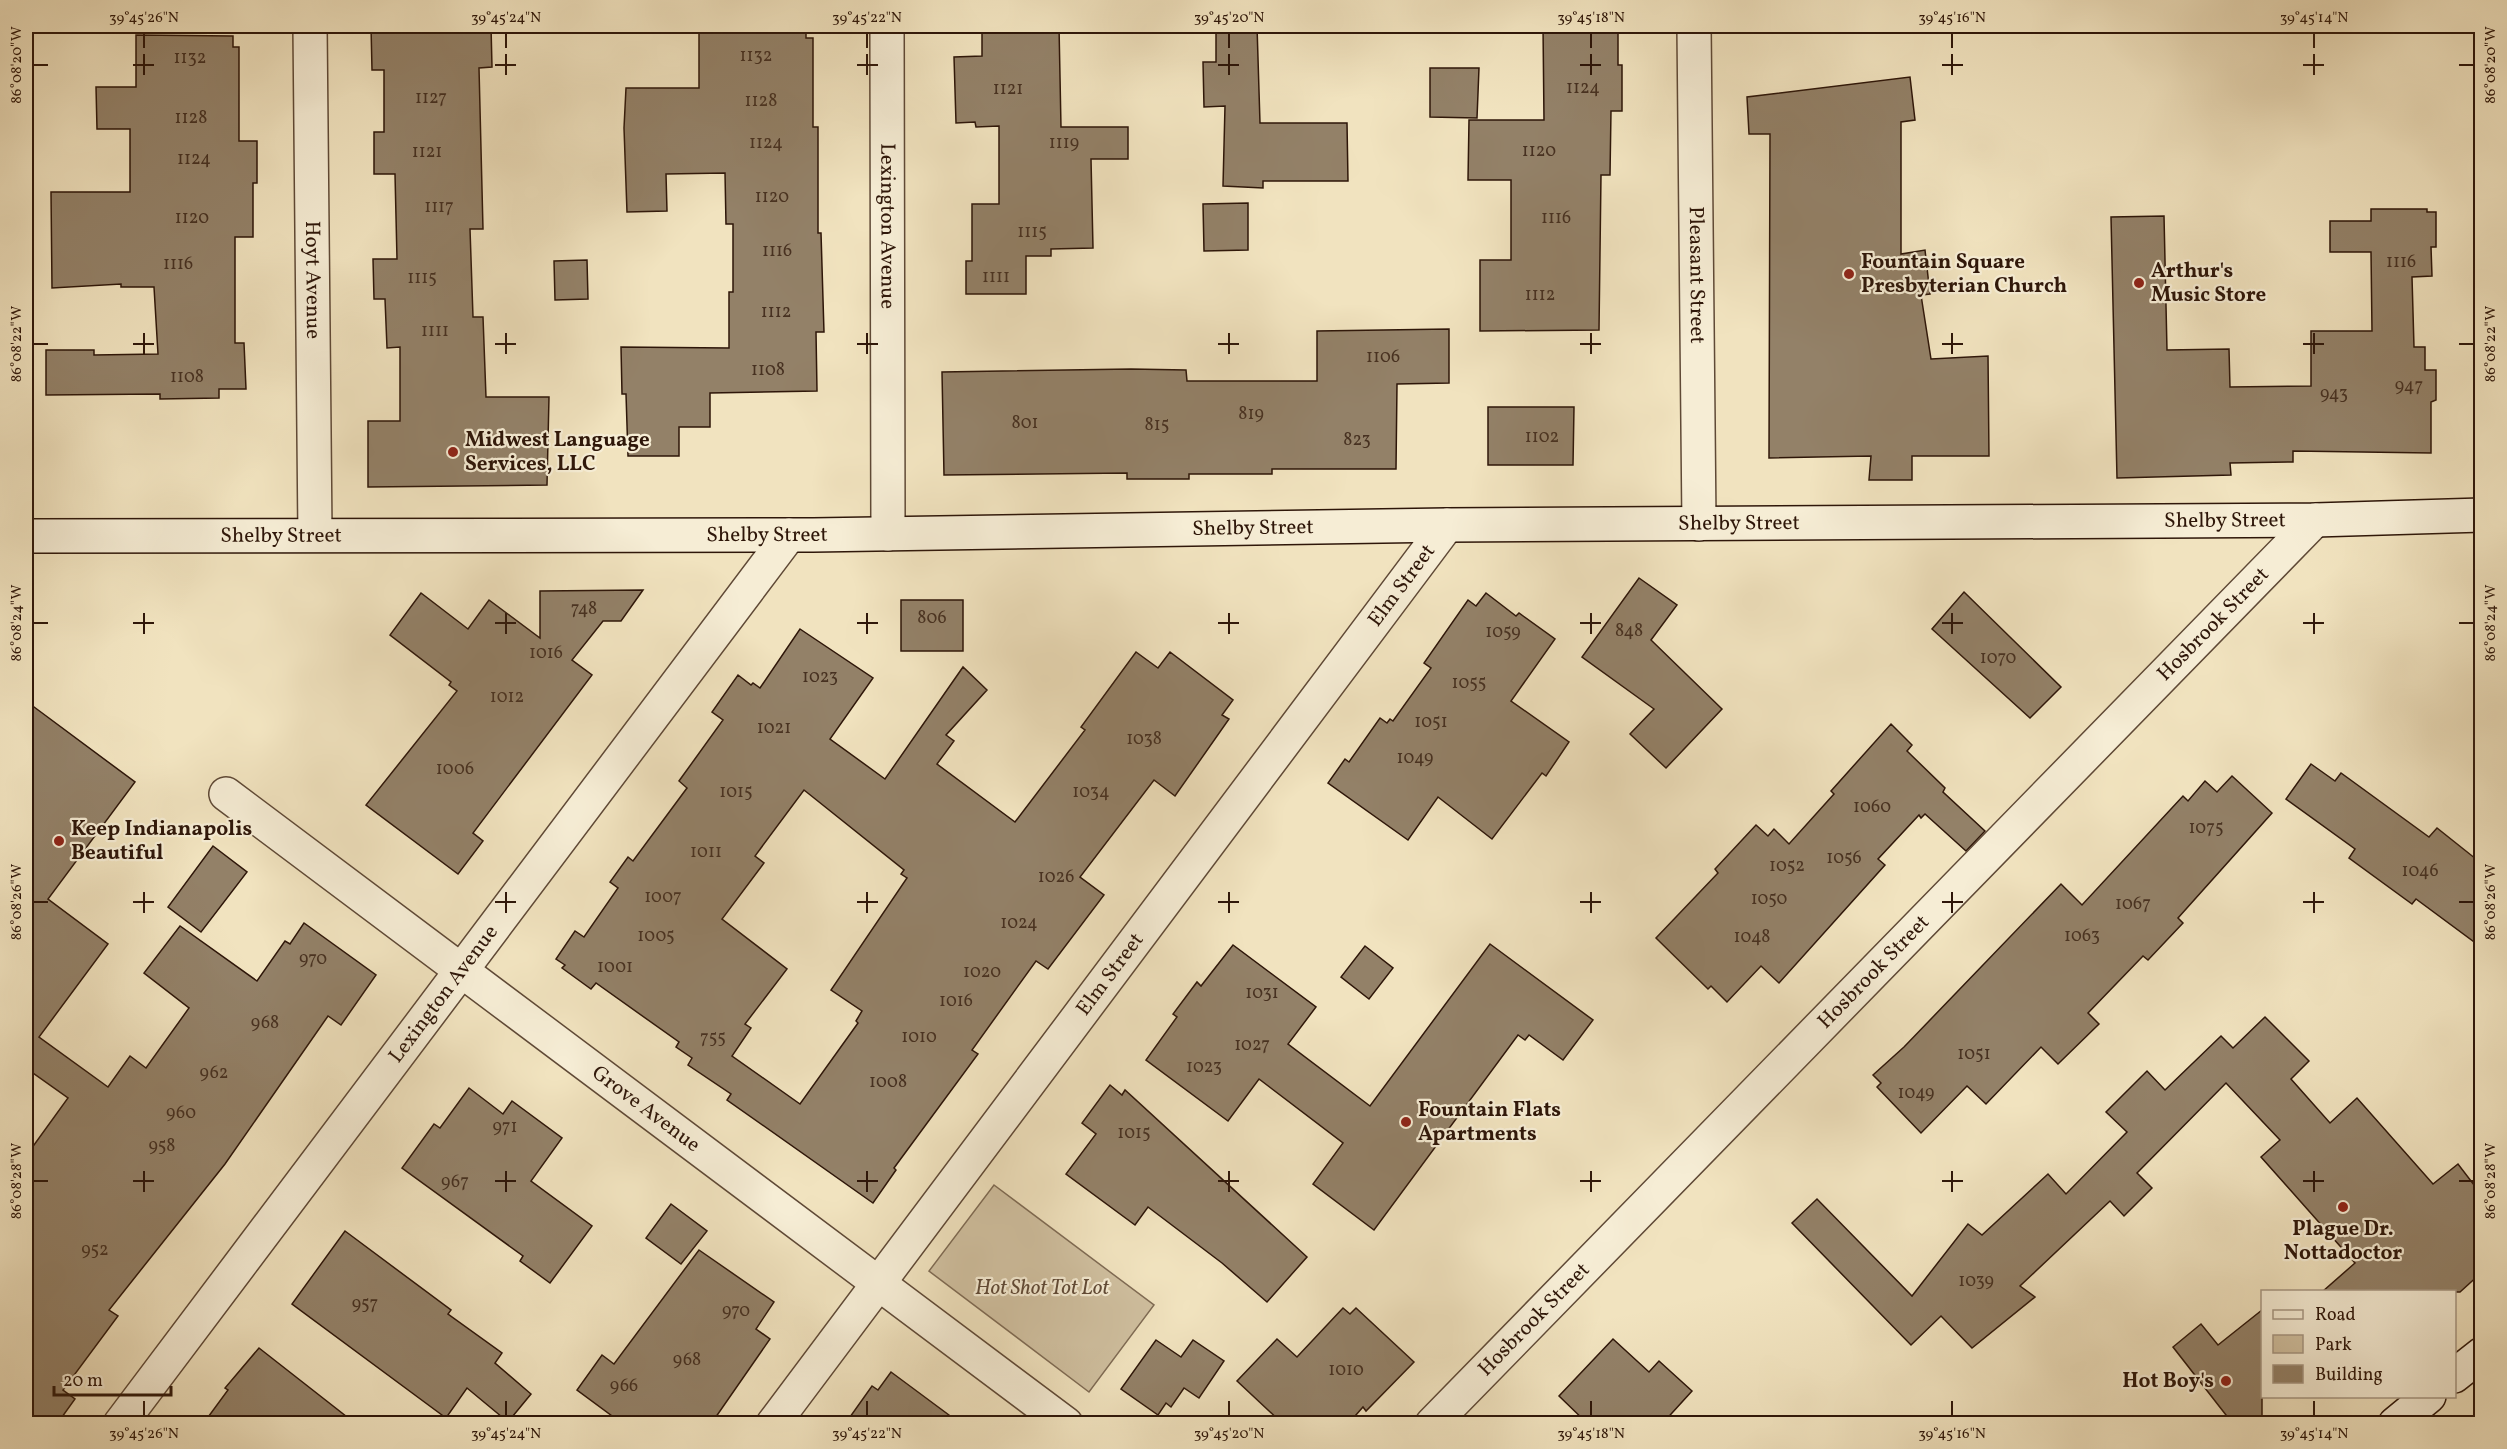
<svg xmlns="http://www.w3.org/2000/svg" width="2507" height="1449" font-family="Vollkorn,serif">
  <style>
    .green { fill: #d0c0a0; stroke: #7f6b54; stroke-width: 1.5 }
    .building { fill: #938168; stroke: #2e1609; stroke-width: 1.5; fill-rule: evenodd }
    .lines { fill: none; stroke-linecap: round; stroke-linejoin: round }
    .street-casing { stroke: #5f4936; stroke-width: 36 }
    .secondary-casing { stroke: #2e1609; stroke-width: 36 }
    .street { stroke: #f6edd5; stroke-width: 33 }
    .secondary { stroke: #f6edd5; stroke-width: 33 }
    .ticks { fill: none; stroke: #2e1609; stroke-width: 2 }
    .poi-dot { fill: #8f2418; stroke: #f6edd5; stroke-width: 2 }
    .labels { text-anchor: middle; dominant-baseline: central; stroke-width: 4.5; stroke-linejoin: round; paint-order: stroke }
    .number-label { font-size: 18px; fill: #473121 }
    .street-label { font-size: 21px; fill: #2e1609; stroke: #f6edd5 }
    .poi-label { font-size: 21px; font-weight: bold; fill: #2e1609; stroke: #f6edd5; text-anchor: start }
    .park-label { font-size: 21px; font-style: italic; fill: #5f4936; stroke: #f6edd5 }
    .neatline { fill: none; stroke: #2e1609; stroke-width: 2 }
    .ticks-label { font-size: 15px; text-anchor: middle; fill: #2e1609 }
  </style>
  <rect width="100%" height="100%" fill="#f1e3bf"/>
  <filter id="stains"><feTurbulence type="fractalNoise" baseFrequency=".00333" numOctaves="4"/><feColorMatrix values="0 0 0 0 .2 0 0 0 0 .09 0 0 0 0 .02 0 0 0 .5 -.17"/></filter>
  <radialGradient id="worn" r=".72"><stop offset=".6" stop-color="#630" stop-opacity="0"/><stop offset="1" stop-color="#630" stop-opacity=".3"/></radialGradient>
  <!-- green -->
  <path class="green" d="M994,1185L1154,1305L1089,1392L929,1271Z"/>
  <!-- building -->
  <g class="building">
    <path d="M371,26H491L492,67L479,68L483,229H470L473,317H483L486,397H549L547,485L368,487V421H400V347L387,348L385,299H374L373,259H397L395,174H374V132H384V70H372Z"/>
    <path d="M982,26H1059L1061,127H1128V159H1091L1093,248L1051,249V256H1026V294H966V261H972V204H999V126L976,127L975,122L956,123L954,57L982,56Z"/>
    <path d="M1216,26H1257L1260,123H1347L1348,181H1263V188L1223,186L1225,106L1204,107L1203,62H1216Z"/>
    <path d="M1543,26H1618V65H1622V111H1611L1610,175H1601L1599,330L1480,331V260H1511V180H1468L1469,120H1544Z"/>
    <path d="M699,27H806V38H813V127H818V233H821L824,332H816L817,391L710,393V427H679V456H628L626,394H622L621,347L729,348V292H733V224H726L725,173L666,174L667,211L627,212L624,128L626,88H699Z"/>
    <path d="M136,35L233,36V47H239V141H257V183H253V237H235V343H244L246,389H219V398L160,399V394L46,395V350H94V355L158,354L154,287H121V284L52,288L51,192H130V129H97L96,87H136Z"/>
    <path d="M1430,68H1479L1477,118L1430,117Z"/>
    <path d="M1910,77L1915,120L1901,122V254L1925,250L1930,294L1921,295L1931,359L1988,356L1989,456H1912V480H1869L1871,456L1769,458L1770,134H1749L1747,97Z"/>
    <path d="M1248,203V250L1204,251L1203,204Z"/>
    <path d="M2371,209H2427V212H2436V247H2431L2432,276L2412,277L2414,347H2425V370H2436V400L2431,402V453L2293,451V462L2230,463L2231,475L2117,478L2111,217L2164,216L2167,350L2229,349L2230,387L2311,386V331H2372L2371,252H2330V221H2371Z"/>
    <path d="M587,260L588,299L555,300L554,261Z"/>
    <path d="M1449,329V383L1397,384L1396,469H1272V474H1189V479H1127V473L944,475L942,372L1131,369L1186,370L1187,381H1317V331Z"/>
    <path d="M1488,407H1574L1573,465H1488Z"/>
    <path d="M1639,578L1677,605L1651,640L1722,709L1666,768L1630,734L1654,709L1582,657Z"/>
    <path d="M643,590L621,621H603L572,660L592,675L473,833L483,841L458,874L366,805L457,691L449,685L451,682L390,635L421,593L468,629L489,600L540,638V591Z"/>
    <path d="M1964,592L2061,687L2030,718L1932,629Z"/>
    <path d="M1486,593L1516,616L1519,613L1555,639L1511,701L1569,742L1546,776L1542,773L1492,839L1438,797L1408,840L1328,783L1345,759L1349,762L1380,718L1387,723L1390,719L1393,721L1431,668L1424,663L1468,600L1476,606Z"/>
    <rect x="901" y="600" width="62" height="51"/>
    <path d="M800,629L873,678L830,739L885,779L963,667L987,690L946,735L954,741L937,764L1015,822L1085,730L1081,727L1136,652L1158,668L1170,652L1233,700L1222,715L1229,719L1175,796L1154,780L1080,877L1104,895L1048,969L1036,961L972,1050L978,1054L894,1168L896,1170L873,1203L727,1100L731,1094L688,1065L692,1058L676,1047L679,1042L596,983L591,989L562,968L565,965L556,959L575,931L584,937L618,888L610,882L628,857L633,861L687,788L679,781L723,720L712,712L738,675L751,685L753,683L760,688ZM804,790L904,870L901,874L907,878L831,990L862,1011L856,1021L858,1023L800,1104L732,1056L751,1028L745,1024L787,969L722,919L764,863L755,856Z"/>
    <path d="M26,701L135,782L48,899L108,944L39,1037L108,1087L130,1056L146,1068L189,1008L144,973L180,926L257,981L285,941L290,944L304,923L376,975L341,1025L328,1016L225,1164L109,1310L118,1316L63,1390L75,1399L57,1424H26V1156L68,1098L26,1068Z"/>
    <path d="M1891,724L1912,745L1907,751L1945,788L1943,792L1985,831L1966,851L1925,814L1921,818L1919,815L1878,859L1885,865L1779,983L1761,966L1727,1002L1711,986L1708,989L1656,938L1718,873L1715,869L1756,825L1768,836L1774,829L1789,844L1834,794L1831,791Z"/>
    <path d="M2311,764L2335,781L2341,773L2429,837L2437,828L2481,863V947L2416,899L2412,904L2349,858L2355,849L2286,799Z"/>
    <path d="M2232,776L2272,813L2178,918L2183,923L2148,960L2143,956L2088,1013L2099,1024L2058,1064L2041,1047L1986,1104L1967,1086L1921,1133L1877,1087L1881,1083L1873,1075L1904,1047L2061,884L2082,905L2183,796L2188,801L2205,781L2217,792Z"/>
    <path d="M213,846L247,872L201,932L168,907Z"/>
    <path d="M1490,944L1593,1020L1563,1060L1529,1035L1525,1040L1518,1035L1374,1230L1313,1184L1343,1143L1259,1079L1228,1121L1146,1060L1177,1017L1173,1014L1197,982L1201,986L1233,945L1316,1007L1288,1044L1370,1106Z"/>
    <path d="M1365,946L1393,968L1369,999L1341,977Z"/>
    <path d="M2265,1017L2309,1061L2291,1079L2330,1123L2357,1098L2433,1184L2458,1164L2481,1194V1273L2460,1292H2322L2355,1263L2261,1157L2280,1140L2226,1083L2137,1173L2152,1188L2124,1216L2110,1201L2020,1286L2035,1297L1972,1348L1941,1316L1911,1345L1792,1223L1817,1199L1912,1296L1968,1224L1982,1235L2048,1174L2066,1194L2127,1132L2106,1112L2147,1071L2165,1090L2221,1036L2233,1048Z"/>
    <path d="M1110,1085L1122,1095L1125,1090L1307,1257L1267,1302L1222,1263L1148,1207L1135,1225L1066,1174L1096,1134L1082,1123Z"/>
    <path d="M469,1088L503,1114L512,1101L562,1138L531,1181L592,1226L550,1283L520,1261L523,1256L402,1168L434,1124L440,1128Z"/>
    <path d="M671,1204L707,1231L681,1264L646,1238Z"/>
    <path d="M345,1231L451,1310L448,1314L502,1353L495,1363L531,1394L508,1422L467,1388L446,1418L292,1304Z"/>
    <path d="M699,1250L774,1302L756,1329L770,1339L711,1424H623L577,1390L602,1355L614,1364Z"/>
    <path d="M1343,1308L1350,1314L1356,1308L1414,1362L1366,1411L1363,1407L1348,1424H1283L1237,1381L1277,1339L1297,1357Z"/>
    <path d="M2262,1310V1424H2233L2173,1347L2201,1324L2218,1345Z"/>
    <path d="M1613,1339L1649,1372L1659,1361L1692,1391L1662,1424H1588L1559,1396Z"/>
    <path d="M1156,1340L1181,1357L1193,1340L1224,1361L1199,1398L1184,1388L1171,1407L1166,1403L1158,1415L1121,1389Z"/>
    <path d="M259,1348L356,1424H203L228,1390L225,1388Z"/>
    <path d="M891,1372L961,1424H845L872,1386L878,1390Z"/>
  </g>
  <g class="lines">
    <!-- street casing -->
    <g class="street-casing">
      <g id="street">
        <path id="s1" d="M310,26L315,535"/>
        <path id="s2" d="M887,26L888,534"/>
        <path id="s3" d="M1694,26L1699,524"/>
        <path id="s4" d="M226,794L1066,1424"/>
        <path id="s5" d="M120,1424L789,535"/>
        <path id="s6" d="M773,1424L1447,525"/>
        <path id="s7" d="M1432,1424L2315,520"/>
      </g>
    </g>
    <!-- secondary casing -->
    <g class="secondary-casing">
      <g id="secondary">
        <path id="s8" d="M26,536L813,535L1447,525L2315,520L2482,515"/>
        <path d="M2454,1376L2482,1354"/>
        <path d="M2395,1424L2429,1396"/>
      </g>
    </g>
    <!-- street -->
    <use href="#street" class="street"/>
    <!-- secondary -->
    <use href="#secondary" class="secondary"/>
  </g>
  <!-- ticks -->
  <path class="ticks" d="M144,33V48M506,33V48M867,33V48M1229,33V48M1591,33V48M1952,33V48M2314,33V48M144,54V75M506,54V75M867,54V75M1229,54V75M1591,54V75M1952,54V75M2314,54V75M33,65H48M133,65H154M495,65H516M857,65H878M1218,65H1239M1580,65H1601M1942,65H1963M2303,65H2324M2459,65H2474M144,333V354M506,333V354M867,333V354M1229,333V354M1591,333V354M1952,333V354M2314,333V354M33,344H48M133,344H154M495,344H516M857,344H878M1218,344H1239M1580,344H1601M1942,344H1963M2303,344H2324M2459,344H2474M144,613V634M506,613V634M867,613V634M1229,613V634M1591,613V634M1952,613V634M2314,613V634M33,623H48M133,623H154M495,623H516M857,623H878M1218,623H1239M1580,623H1601M1942,623H1963M2303,623H2324M2459,623H2474M144,892V913M506,892V913M867,892V913M1229,892V913M1591,892V913M1952,892V913M2314,892V913M33,902H48M133,902H154M495,902H516M857,902H878M1218,902H1239M1580,902H1601M1942,902H1963M2303,902H2324M2459,902H2474M144,1171V1192M506,1171V1192M867,1171V1192M1229,1171V1192M1591,1171V1192M1952,1171V1192M2314,1171V1192M33,1181H48M133,1181H154M495,1181H516M857,1181H878M1218,1181H1239M1580,1181H1601M1942,1181H1963M2303,1181H2324M2459,1181H2474M144,1401V1416M506,1401V1416M867,1401V1416M1229,1401V1416M1591,1401V1416M1952,1401V1416M2314,1401V1416"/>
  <!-- markers -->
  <g class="poi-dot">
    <circle cx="1849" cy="274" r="6"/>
    <circle cx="2139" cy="283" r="6"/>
    <circle cx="453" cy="452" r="6"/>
    <circle cx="59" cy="841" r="6"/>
    <circle cx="1406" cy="1122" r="6"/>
    <circle cx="2343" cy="1207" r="6"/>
    <circle cx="2226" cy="1381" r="6"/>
  </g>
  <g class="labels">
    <!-- number labels -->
    <g class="number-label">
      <text x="756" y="56">1132</text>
      <text x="190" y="58">1132</text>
      <text x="1583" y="88">1124</text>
      <text x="1008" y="89">1121</text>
      <text x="431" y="98">1127</text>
      <text x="761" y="101">1128</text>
      <text x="191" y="118">1128</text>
      <text x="766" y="143">1124</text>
      <text x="1064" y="143">1119</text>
      <text x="1539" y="151">1120</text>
      <text x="427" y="152">1121</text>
      <text x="194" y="159">1124</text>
      <text x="772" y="197">1120</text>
      <text x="439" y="207">1117</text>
      <text x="192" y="218">1120</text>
      <text x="1556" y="218">1116</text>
      <text x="1032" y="232">1115</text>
      <text x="777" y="251">1116</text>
      <text x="2401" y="262">1116</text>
      <text x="178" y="264">1116</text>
      <text x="996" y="277">1111</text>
      <text x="422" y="278">1115</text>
      <text x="1540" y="295">1112</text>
      <text x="776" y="312">1112</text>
      <text x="435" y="331">1111</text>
      <text x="1383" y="357">1106</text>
      <text x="768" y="370">1108</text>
      <text x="187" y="377">1108</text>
      <text x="2409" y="386">947</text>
      <text x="2334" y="394">943</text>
      <text x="1251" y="414">819</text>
      <text x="1025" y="423">801</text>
      <text x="1157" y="425">815</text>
      <text x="1542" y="437">1102</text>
      <text x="1357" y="440">823</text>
      <text x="584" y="609">748</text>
      <text x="932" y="618">806</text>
      <text x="1629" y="631">848</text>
      <text x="1503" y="632">1059</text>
      <text x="546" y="653">1016</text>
      <text x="1998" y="658">1070</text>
      <text x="820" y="677">1023</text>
      <text x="1469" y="683">1055</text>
      <text x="507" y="697">1012</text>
      <text x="1431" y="722">1051</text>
      <text x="774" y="728">1021</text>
      <text x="1144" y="739">1038</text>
      <text x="1415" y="758">1049</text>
      <text x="455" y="769">1006</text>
      <text x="736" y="792">1015</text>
      <text x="1091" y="792">1034</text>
      <text x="1872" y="807">1060</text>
      <text x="2206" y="828">1075</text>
      <text x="706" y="852">1011</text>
      <text x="1844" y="858">1056</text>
      <text x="1787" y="866">1052</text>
      <text x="2420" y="871">1046</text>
      <text x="1056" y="877">1026</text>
      <text x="663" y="897">1007</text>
      <text x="1769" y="899">1050</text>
      <text x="2133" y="904">1067</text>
      <text x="1019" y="923">1024</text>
      <text x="656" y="936">1005</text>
      <text x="2082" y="936">1063</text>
      <text x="1752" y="937">1048</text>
      <text x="313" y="959">970</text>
      <text x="615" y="967">1001</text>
      <text x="982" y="972">1020</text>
      <text x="1262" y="993">1031</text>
      <text x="956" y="1001">1016</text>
      <text x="265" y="1023">968</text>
      <text x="919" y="1037">1010</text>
      <text x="713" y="1038">755</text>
      <text x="1252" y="1045">1027</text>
      <text x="1974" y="1054">1051</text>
      <text x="1204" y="1067">1023</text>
      <text x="214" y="1073">962</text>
      <text x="888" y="1082">1008</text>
      <text x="1916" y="1093">1049</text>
      <text x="181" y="1113">960</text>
      <text x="505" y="1127">971</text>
      <text x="1134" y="1133">1015</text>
      <text x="162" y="1146">958</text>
      <text x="455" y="1182">967</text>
      <text x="95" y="1250">952</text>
      <text x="1976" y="1281">1039</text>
      <text x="365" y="1304">957</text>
      <text x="736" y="1311">970</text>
      <text x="687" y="1360">968</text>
      <text x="1346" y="1370">1010</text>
      <text x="624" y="1386">966</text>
    </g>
    <!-- street labels -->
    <g class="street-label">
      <text stroke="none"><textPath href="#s2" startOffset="200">Lexington Avenue</textPath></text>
      <text stroke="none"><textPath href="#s3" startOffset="249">Pleasant Street</textPath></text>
      <text stroke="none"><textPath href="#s1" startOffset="254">Hoyt Avenue</textPath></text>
      <text stroke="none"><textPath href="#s8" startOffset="2199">Shelby Street</textPath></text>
      <text stroke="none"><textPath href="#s8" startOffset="1713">Shelby Street</textPath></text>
      <text stroke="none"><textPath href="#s8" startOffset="1227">Shelby Street</textPath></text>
      <text stroke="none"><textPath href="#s8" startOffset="255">Shelby Street</textPath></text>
      <text stroke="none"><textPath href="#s8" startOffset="741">Shelby Street</textPath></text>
      <text stroke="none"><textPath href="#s6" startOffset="1048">Elm Street</textPath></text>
      <text stroke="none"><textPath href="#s7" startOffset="1118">Hosbrook Street</textPath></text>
      <text stroke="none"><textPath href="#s7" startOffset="632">Hosbrook Street</textPath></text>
      <text stroke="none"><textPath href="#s6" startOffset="562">Elm Street</textPath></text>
      <text stroke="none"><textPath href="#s5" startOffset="538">Lexington Avenue</textPath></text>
      <text stroke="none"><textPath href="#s4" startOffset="525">Grove Avenue</textPath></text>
      <text stroke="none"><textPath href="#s7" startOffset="146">Hosbrook Street</textPath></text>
    </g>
    <!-- poi labels -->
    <g class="poi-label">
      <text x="1861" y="262">Fountain Square<tspan x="1861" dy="24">Presbyterian Church</tspan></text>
      <text x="2151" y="271">Arthur's<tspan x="2151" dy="24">Music Store</tspan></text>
      <text x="465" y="440">Midwest Language<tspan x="465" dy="24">Services, LLC</tspan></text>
      <text x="71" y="829">Keep Indianapolis<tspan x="71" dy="24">Beautiful</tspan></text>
      <text x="1418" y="1110">Fountain Flats<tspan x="1418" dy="24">Apartments</tspan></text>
      <text x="2343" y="1229" text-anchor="middle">Plague Dr.<tspan x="2343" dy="24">Nottadoctor</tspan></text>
      <text x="2214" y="1381" text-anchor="end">Hot Boy's</text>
    </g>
    <!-- park labels -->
    <g class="park-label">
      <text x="1042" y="1288">Hot Shot Tot Lot</text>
    </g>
  </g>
  <!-- margin -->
  <rect width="2507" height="1449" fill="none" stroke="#f1e3bf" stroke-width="66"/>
  <!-- legend -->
  <rect x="2261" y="1290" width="195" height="108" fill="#f6edd5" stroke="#a69783" stroke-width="1.5"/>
  <rect x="2273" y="1310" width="30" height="9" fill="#f6edd5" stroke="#a69783" stroke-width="1.5"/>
  <text x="2315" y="1320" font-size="18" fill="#2e1609">Road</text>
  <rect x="2273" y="1335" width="30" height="18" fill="#d0c0a0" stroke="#a69783" stroke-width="1.5"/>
  <text x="2315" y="1350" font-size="18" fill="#2e1609">Park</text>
  <rect x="2273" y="1365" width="30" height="18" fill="#938168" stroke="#a69783" stroke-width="1.5"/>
  <text x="2315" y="1380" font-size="18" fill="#2e1609">Building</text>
  <!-- scale -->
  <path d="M54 1386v9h117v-9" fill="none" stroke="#2e1609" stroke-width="3"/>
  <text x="63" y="1386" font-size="18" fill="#2e1609" stroke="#f6edd5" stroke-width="4.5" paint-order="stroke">20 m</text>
  <rect x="33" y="33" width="2441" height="1383" class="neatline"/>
  <g class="ticks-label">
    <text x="144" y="22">39°45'26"N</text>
    <text x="506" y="22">39°45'24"N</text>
    <text x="867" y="22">39°45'22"N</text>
    <text x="1229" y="22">39°45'20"N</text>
    <text x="1591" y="22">39°45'18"N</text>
    <text x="1952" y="22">39°45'16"N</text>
    <text x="2314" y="22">39°45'14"N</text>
    <text transform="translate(2490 65) rotate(-90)" y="5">86°08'20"W</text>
    <text transform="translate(16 65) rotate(-90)" y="5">86°08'20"W</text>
    <text transform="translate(2490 344) rotate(-90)" y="5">86°08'22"W</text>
    <text transform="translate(16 344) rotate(-90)" y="5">86°08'22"W</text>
    <text transform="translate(2490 623) rotate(-90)" y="5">86°08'24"W</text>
    <text transform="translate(16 623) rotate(-90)" y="5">86°08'24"W</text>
    <text transform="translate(2490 902) rotate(-90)" y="5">86°08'26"W</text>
    <text transform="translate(16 902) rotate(-90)" y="5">86°08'26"W</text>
    <text transform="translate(2490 1181) rotate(-90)" y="5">86°08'28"W</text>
    <text transform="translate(16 1181) rotate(-90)" y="5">86°08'28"W</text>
    <text x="144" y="1438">39°45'26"N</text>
    <text x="506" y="1438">39°45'24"N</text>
    <text x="867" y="1438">39°45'22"N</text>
    <text x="1229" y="1438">39°45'20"N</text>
    <text x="1591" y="1438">39°45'18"N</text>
    <text x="1952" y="1438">39°45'16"N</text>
    <text x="2314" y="1438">39°45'14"N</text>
  </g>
  <rect width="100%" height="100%" filter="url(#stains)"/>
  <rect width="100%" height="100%" fill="url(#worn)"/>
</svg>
